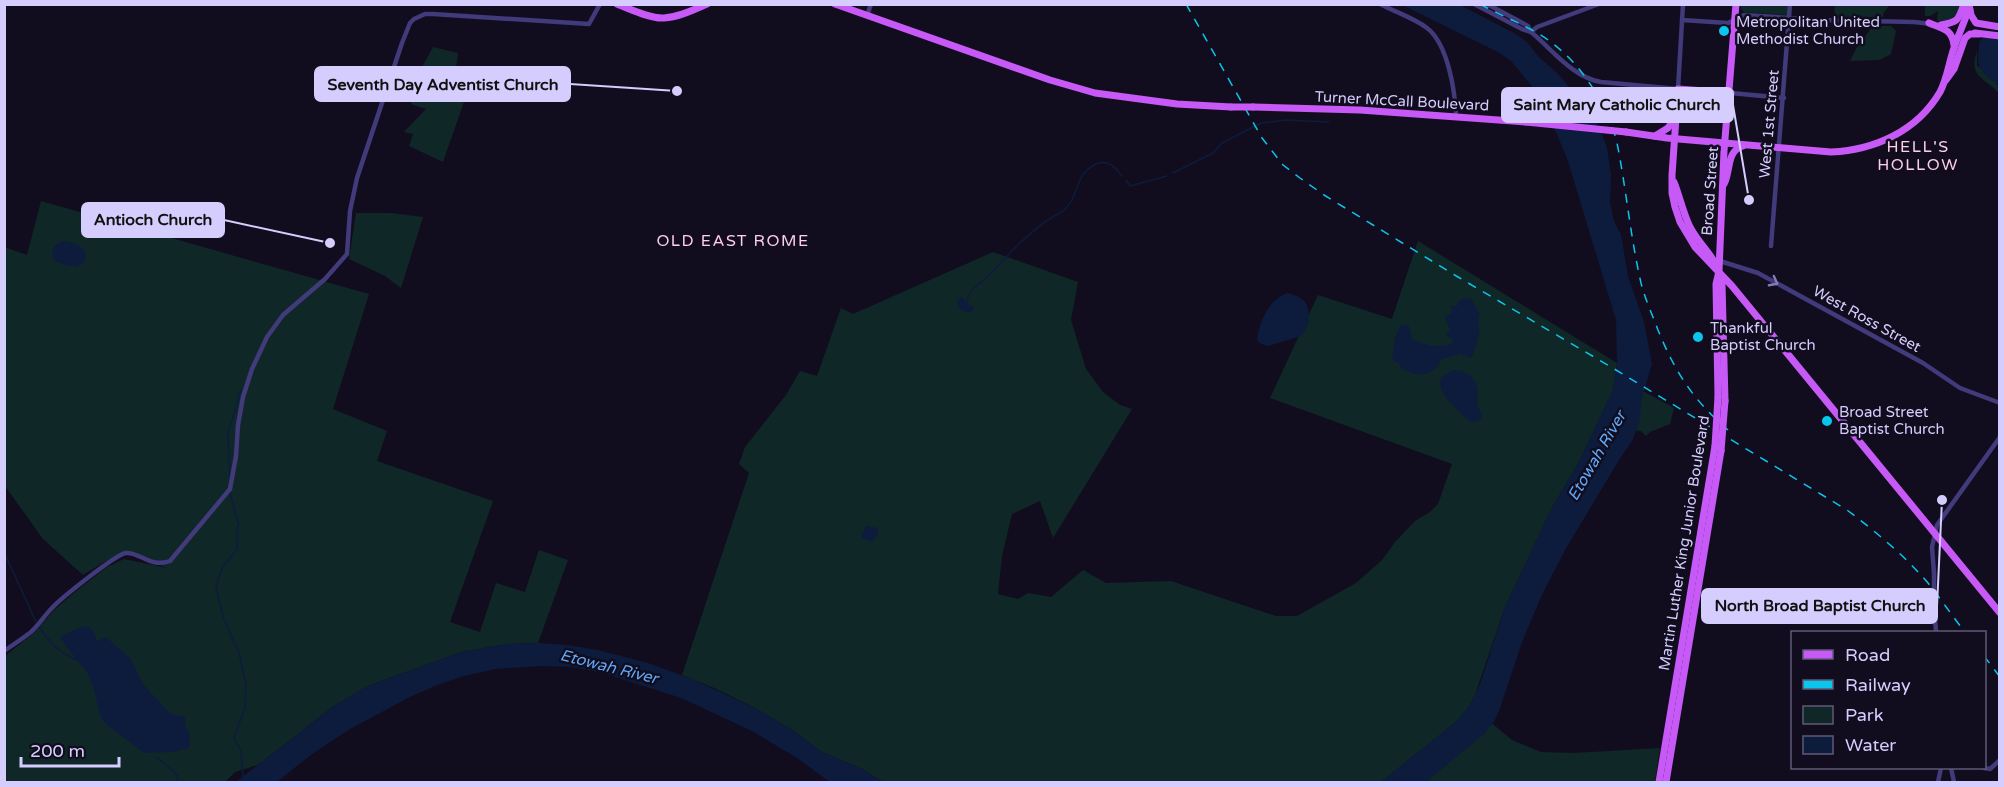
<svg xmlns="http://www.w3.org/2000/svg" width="2004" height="787" font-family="'Varela Round',sans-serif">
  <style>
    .green { fill: #102728 }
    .water { fill: #0d1c3d }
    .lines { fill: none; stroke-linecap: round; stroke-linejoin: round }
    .stream { stroke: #0d1c3d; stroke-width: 1.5 }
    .minor { stroke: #413a7b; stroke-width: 4.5 }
    .major { stroke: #c759f7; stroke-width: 7 }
    .rail { stroke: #0bc5eb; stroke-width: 1.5; stroke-dasharray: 9 8; stroke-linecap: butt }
    .minor-bridge { stroke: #413a7b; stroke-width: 4.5 }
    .major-bridge { stroke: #c759f7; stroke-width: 7 }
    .oneway { stroke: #847cb6 }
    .poi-dot { fill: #0bc5eb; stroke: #110d1e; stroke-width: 2 }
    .labels { text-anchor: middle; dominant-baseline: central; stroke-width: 5; stroke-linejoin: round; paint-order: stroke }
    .poi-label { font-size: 15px; fill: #d5cdfd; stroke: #110d1e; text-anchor: start }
    .street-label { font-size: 15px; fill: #d5cdfd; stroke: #110d1e }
    .neighbourhood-label { font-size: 16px; letter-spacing: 1.5px; fill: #fdcfe9; stroke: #110d1e }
    .water-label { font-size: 16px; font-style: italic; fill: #60a7f8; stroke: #110d1e }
    .leader { fill: none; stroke: #d5cdfd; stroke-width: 2 }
    .callout-dot { fill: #d5cdfd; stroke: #110d1e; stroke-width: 2 }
    .callout { fill: #d5cdfd; stroke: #d5cdfd; stroke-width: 2 }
    .callout-label { font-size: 16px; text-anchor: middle; font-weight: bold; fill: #111 }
  </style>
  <rect width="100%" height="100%" fill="#110d1e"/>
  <!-- green -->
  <g class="green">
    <path d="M1741,5H1788L1787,15L1744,12L1741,9Z"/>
    <path d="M1835,5V4L1890,5L1884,12L1883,17L1834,18Z"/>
    <path d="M1925,5H1963L1958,17L1947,22L1937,21L1938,11L1930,16H1925Z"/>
    <path d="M1873,26H1891L1896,31L1891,54L1879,60L1850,61L1857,47Z"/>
    <path d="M433,47L458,53L456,68L475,70L443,162L409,146L413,134L404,132L426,109L411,104L415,96L408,93Z"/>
    <path d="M1977,51V66C1988,73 1999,78 1999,93C1984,77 1968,77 1977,51Z"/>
    <path d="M41,201L369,294L333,409L387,431L377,461L493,501L450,622L480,632L496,583L525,592L539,550L568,560L538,643L507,644L462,652L370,685L334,706L258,765L235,772L225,782H5V656L34,633L55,609L75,592L107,567L124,559L167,568L126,553L106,561L83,575L43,539L5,486L4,247L27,255Z"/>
    <path d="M356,213H391L423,217L401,288L385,276L349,259Z"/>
    <path d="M1418,241L1617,363L1613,390L1579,462L1553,506L1505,607L1475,695L1467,710L1456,722L1381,782H883L862,769L820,751L797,733L757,709L714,688L682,675L749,473L739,464L745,447L786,395L800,371L817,376L841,308L853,314L993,252L1078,282L1071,320L1086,369L1103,392L1120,405L1132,409L1053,538L1040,501L1012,514L1002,556L998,594L1018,599L1028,593L1051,597L1083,570L1106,583L1171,581L1276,616H1297L1356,583L1382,560L1395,542L1415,521L1430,512L1438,504L1452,464L1270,398L1318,295L1392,319Z"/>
    <path d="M1643,391L1674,408L1670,424L1650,432L1646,436L1641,431L1634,430Z"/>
    <path d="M1488,720L1512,740L1541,752L1574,753L1660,748L1655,782H1412Z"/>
  </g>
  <!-- water -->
  <g class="water">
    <path d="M1402,5H1460L1514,33L1527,42L1538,56L1558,74L1590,111L1601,132L1607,148L1611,175L1610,202L1614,221L1621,235L1628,276L1644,322L1652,364L1642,398L1639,423L1632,441L1619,460L1565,550L1542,595L1522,642L1499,711L1494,722L1483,735L1426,782H1381L1456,722L1471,703L1480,684L1505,607L1553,506L1579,462L1613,390L1617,363L1616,320L1568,161L1542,98L1511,61L1498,52Z"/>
    <path d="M1983,38H1999V84C1988,79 1978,71 1978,58C1978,52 1980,48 1979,42Z"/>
    <path d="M63,241C76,243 90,247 84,263L76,267C62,263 47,265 54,246Z"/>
    <path d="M1287,293C1293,294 1301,297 1305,302C1312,312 1310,332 1298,337L1268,346L1259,343L1257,339C1260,320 1268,301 1287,293Z"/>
    <path d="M962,297L968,305L974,307L973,311L968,313L959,308L957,301Z"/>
    <path d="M1466,298L1471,299L1480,314C1476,321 1480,326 1479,334C1478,340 1474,354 1471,358L1460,354L1442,359C1436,373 1422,378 1409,372C1403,369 1401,370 1399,363L1392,360L1395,337L1401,325L1409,326L1412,339C1429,346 1433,348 1452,344V339L1446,335L1450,330L1445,317L1452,312L1450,306H1457L1459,301Z"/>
    <path d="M1455,370L1462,371L1469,374L1476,383L1478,392L1477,404L1482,415C1480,423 1474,424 1468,420C1455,408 1421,380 1455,370Z"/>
    <path d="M866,526L878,528V535L872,541L863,539L861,536Z"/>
    <path d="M86,626L93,630L97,641L106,637L130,658L143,684L167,710L176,716H185V725L190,735L189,748L174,752L144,753L107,725L101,718L93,686L88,674L60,638L73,630Z"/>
    <path d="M538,643L567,645L598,650L648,663L692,679L757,709L797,733L820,751L862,769L882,782H830L797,758L752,731L681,698L603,673L572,667L541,666L495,669L464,676L437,685L410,697L350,729L312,754L277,782H236L334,706L370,685L462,652L507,644Z"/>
  </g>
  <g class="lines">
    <!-- stream -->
    <g class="stream">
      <path d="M1173,173L1213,153L1222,143L1261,123L1286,120L1329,122"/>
      <path d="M1126,180L1130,186L1167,176"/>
      <path d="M967,304C967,290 977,286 987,277C999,265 1010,252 1022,241C1031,233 1041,224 1051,218C1055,215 1059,214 1063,211C1080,197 1073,175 1096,164C1109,159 1116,168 1122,176"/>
      <path d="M230,479L228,433L241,390"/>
      <path d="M230,493L239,526L237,527V549L222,568L216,587L224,620L239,653L246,685L245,708L234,738L241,751L243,776"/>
      <path d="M4,552L36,622"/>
      <path d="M39,626C49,642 59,653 77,660"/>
      <path d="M156,758L163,762L178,776L177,782"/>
    </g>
    <!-- minor -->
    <g class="minor">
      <path d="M1380,4C1395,12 1414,18 1427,28C1448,44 1455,91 1456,116"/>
      <path d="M1474,4L1522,29L1531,32"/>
      <path d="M1487,4L1528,26L1531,32C1552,49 1572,77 1601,82L1678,89L1683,4"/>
      <path d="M867,16L871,4"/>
      <path d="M1682,20L1728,23L1744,15L1820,20L1914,22L1932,24"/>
      <path d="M1531,32L1537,27L1599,4"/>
      <path d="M1731,93L1784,98"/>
      <path d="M1771,246L1790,4"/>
      <path d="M1720,261L1758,273L1923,363L1960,388L2000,403"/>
      <path d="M1934,573L1932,547L1937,525L2000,437"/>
      <path d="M1934,604L1936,632"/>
      <path d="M4,651C13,645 22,639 31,632C39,625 44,616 52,608C60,599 116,554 126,553C140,552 150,568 170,561L230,489L236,456L238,425L243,397L252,369L267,337L283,315L325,279L347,254L350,211L357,178L402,43L410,23L414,19L425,14H433L589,24L600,4"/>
      <path d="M1951,768L1954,782"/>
      <path d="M1984,768L1990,769L2000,760"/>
      <path d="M1938,782L1941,768"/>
    </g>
    <!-- major -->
    <g class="major">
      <path d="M617,4C629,9 651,19 664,18C679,17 693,10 707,4"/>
      <path d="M835,4L1050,80L1095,93L1177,104L1231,107"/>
      <path d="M1970,9L1971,15L1976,23L2000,27"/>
      <path d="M1929,23C1943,29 1952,29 1954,45"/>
      <path d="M1941,25C1958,22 1958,21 1964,4"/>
      <path d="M1975,33L2000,36"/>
      <path d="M1946,80L1954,69L1965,38L1970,34H1979"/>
      <path d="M1731,93L1678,89L1672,175V193L1675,207L1680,222L1695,247L1732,286L2000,613"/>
      <path d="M1253,107L1360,110L1526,122"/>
      <path d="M1626,132L1667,138L1831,152C1875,150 1917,131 1940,92C1947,79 1949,62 1954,48C1959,33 1966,19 1970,4"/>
      <path d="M1655,136L1668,128L1675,118"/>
      <path d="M1674,182C1680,197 1683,213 1690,227C1703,251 1716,254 1722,284L1725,401"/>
      <path d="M1724,184C1731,171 1726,151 1743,146"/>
      <path d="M1718,397L1716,284L1719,271L1724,151L1736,4"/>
      <path d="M1659,782L1715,446"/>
      <path d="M1666,782L1721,451"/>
    </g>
    <!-- rail -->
    <g class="rail">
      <path d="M1186,4L1262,138L1283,165L1300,178L1324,195L1458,277L1611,367L1847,510C1876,532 1904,555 1928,583C1941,599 1952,616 1965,632"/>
      <path d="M1480,4C1500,15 1520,23 1539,34C1578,58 1602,96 1616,138C1626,186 1630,235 1641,283C1645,299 1652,314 1658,330C1675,372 1693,400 1728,430"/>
      <path d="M1984,656L2000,677"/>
    </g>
    <!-- minor-bridge -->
    <path class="minor-bridge" d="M1934,573V604"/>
    <!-- major-bridge -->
    <g class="major-bridge">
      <path d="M1231,107H1253"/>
      <path d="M1526,122L1626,132"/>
      <path d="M1715,446L1718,397"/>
      <path d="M1721,451L1725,401"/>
    </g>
  </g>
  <!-- one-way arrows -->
  <defs><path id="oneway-chevron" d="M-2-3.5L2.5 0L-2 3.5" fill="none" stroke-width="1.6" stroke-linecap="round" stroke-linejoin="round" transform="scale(1.5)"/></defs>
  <use class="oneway" href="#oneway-chevron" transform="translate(1774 282) rotate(28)"/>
  <!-- markers -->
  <g class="poi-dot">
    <circle cx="1724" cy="31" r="6"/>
    <circle cx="1698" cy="337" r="6"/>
    <circle cx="1827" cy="421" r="6"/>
  </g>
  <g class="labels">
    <!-- poi labels -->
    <g class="poi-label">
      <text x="1736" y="22">Metropolitan United<tspan x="1736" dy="17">Methodist Church</tspan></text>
      <text x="1710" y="328">Thankful<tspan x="1710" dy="17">Baptist Church</tspan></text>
      <text x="1839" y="412">Broad Street<tspan x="1839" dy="17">Baptist Church</tspan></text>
    </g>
    <!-- street labels -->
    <g class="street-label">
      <text transform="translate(1402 101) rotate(3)">Turner McCall Boulevard</text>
      <text transform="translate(1769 124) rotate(-85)">West 1st Street</text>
      <text transform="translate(1710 191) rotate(-86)">Broad Street</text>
      <text transform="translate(1867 319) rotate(29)">West Ross Street</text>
      <text transform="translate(1684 543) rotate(-81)">Martin Luther King Junior Boulevard</text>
    </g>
    <!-- neighbourhood labels -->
    <g class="neighbourhood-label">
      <text x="1918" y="147">HELL'S<tspan x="1918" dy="18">HOLLOW</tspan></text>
      <text x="733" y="241">OLD EAST ROME</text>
    </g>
    <!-- water labels -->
    <g class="water-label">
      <text transform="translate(1597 456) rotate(-60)">Etowah River</text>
      <text transform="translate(609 667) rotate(14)">Etowah River</text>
    </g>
  </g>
  <!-- callouts -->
  <path class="leader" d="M677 91L570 84M1749 200L1733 105M330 243L224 220M1942 500L1937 606"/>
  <g class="callout-dot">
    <circle cx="677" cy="91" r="6"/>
    <circle cx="1749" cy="200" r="6"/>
    <circle cx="330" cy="243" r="6"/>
    <circle cx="1942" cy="500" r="6"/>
  </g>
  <g class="callout">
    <rect x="315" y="67" width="255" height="34" rx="6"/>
    <rect x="1502" y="88" width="231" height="34" rx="6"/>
    <rect x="82" y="203" width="142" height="34" rx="6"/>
    <rect x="1702" y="589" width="235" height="34" rx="6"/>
  </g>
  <g class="callout-label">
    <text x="443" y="90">Seventh Day Adventist Church</text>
    <text x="1617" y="110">Saint Mary Catholic Church</text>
    <text x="153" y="225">Antioch Church</text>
    <text x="1820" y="611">North Broad Baptist Church</text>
  </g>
  <!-- border -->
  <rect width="2004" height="787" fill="none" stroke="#d5cdfd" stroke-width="12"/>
  <!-- legend -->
  <rect x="1791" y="631" width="195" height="138" fill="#110d1e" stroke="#5f5a77" stroke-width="1.5"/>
  <rect x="1803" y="650" width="30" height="9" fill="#c759f7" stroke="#5f5a77" stroke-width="1.5"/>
  <text x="1845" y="661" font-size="18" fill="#d5cdfd">Road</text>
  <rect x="1803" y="680" width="30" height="9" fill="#0bc5eb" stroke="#5f5a77" stroke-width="1.5"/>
  <text x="1845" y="691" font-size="18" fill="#d5cdfd">Railway</text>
  <rect x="1803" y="706" width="30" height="18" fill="#102728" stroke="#5f5a77" stroke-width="1.5"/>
  <text x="1845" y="721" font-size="18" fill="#d5cdfd">Park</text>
  <rect x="1803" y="736" width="30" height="18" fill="#0d1c3d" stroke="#5f5a77" stroke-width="1.5"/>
  <text x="1845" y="751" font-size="18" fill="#d5cdfd">Water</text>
  <!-- scale -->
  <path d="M21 757v9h98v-9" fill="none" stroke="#d5cdfd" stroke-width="3"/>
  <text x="30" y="757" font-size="18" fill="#d5cdfd" stroke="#110d1e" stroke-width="4.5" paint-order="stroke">200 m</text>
</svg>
